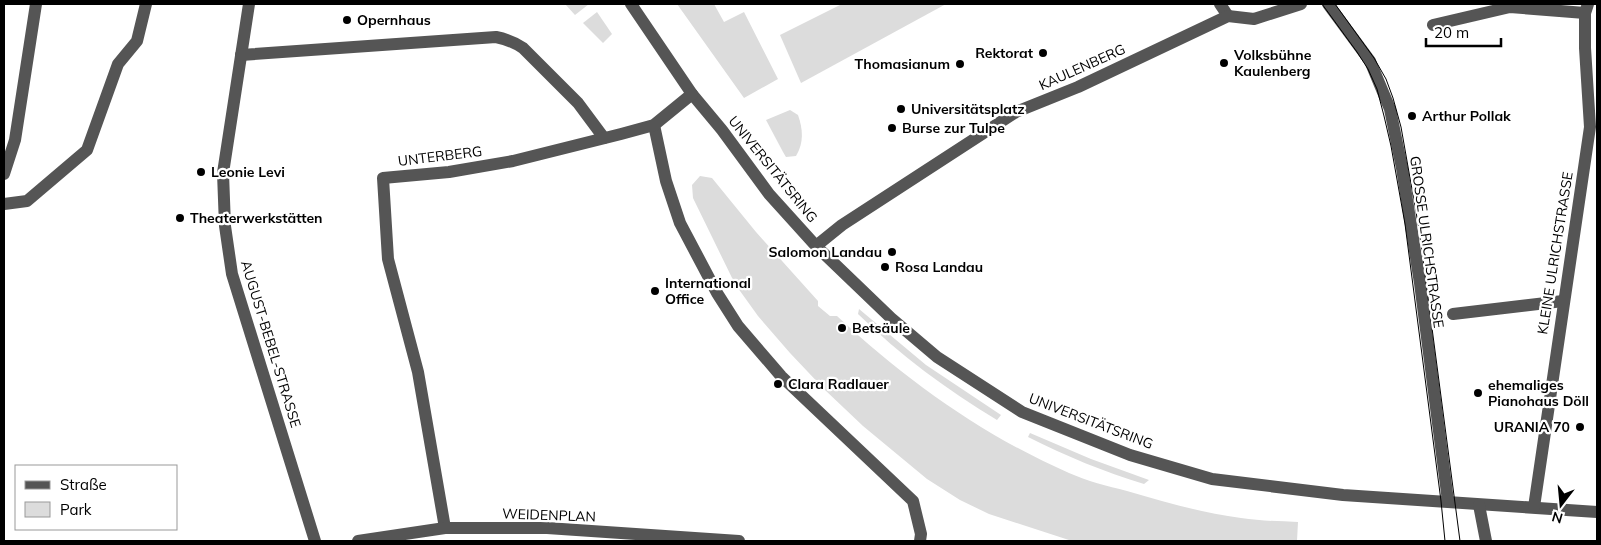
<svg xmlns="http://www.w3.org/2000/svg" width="1601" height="545" font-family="Mulish,sans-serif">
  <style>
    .green { fill: #dcdcdc }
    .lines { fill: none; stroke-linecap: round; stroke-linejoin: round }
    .minor { stroke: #555; stroke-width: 12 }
    .tram { stroke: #000; stroke-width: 1 }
    .poi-dot { fill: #000; stroke: #fff; stroke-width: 2 }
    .labels { text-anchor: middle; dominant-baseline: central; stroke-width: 4.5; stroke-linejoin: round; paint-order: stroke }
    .poi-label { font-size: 14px; font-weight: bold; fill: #000; stroke: #fff; text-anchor: start }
    .street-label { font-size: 14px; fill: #000; stroke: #fff }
  </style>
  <rect width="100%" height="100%" fill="#fff"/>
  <!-- green -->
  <g class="green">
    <path d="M565,4H589L575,15Z"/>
    <path d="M677,4H714L724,22L744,12L778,79L744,98Z"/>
    <path d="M842,4H946L801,83L780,35Z"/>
    <path d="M597,12L612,34L603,43L583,23Z"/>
    <path d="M790,110L798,115C803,129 804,143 796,156L786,157L783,152L766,120Z"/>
    <path d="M700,176L712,178L756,232L818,301V306L830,316H837C906,380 982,435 1069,473C1087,481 1107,486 1127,491C1164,502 1203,513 1241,518C1260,521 1279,521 1298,522L1297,541H1072L989,514L960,500L927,479L863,426L825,390L790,353L758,316L735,284L693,198L692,185Z"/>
    <path d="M859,309L926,365L1001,415L997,420C947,390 900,355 858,314Z"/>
    <path d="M1030,433L1091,459L1149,480L1144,484C1104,472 1066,456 1028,437Z"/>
  </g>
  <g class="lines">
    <!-- minor -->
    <g class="minor">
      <path d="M249,4L223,173L225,226L232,274L315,541"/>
      <path d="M631,4L692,94L722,130L769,194L816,246L891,318L937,357L1022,412L1130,455L1212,479L1343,495L1597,512"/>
      <path d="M1220,4L1228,16"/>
      <path d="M1328,4L1370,61L1390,109L1402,168L1420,283L1448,501"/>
      <path d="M1433,25L1510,7L1585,13"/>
      <path d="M241,55L496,37C506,39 514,42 523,48L578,103L604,138"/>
      <path d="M654,125L666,181L680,223L717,293L738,326L781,376L913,501L921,534L920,541"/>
      <path d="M4,174L15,140L36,4"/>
      <path d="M4,204L27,201L87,150L118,64L137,41L146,4"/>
      <path d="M816,246L842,225L1016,112L1078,87L1228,16L1254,19L1301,4"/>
      <path d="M1453,314L1563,301"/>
      <path d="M1479,505L1486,541"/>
      <path d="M1534,507L1590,127L1585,48V13L1588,4"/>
      <path d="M445,528L418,372L388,259L383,178L449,172L513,161L621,134L654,125L692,94"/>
      <path d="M358,541L445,528H547L739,541"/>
    </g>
    <!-- tram -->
    <g class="tram">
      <path d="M1322,4L1357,52L1368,69L1377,89L1384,116L1391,146L1405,224L1441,501L1445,541"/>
      <path d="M1335,4L1374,58L1386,79L1393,98L1401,127L1419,229L1460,541"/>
    </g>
  </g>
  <!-- markers -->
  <g class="poi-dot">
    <circle cx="347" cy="20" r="5"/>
    <circle cx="1043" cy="53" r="5"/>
    <circle cx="1224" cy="63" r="5"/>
    <circle cx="960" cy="64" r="5"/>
    <circle cx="901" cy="109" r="5"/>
    <circle cx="1412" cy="116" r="5"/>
    <circle cx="892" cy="128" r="5"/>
    <circle cx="201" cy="172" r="5"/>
    <circle cx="180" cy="218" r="5"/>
    <circle cx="892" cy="252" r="5"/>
    <circle cx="885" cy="267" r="5"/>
    <circle cx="655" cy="291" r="5"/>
    <circle cx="842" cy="328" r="5"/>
    <circle cx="778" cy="384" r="5"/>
    <circle cx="1478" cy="393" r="5"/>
    <circle cx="1580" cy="427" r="5"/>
  </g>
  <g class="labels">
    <!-- poi labels -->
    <g class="poi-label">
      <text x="357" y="20">Opernhaus</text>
      <text x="1033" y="53" text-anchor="end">Rektorat</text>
      <text x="1234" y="55">Volksbühne<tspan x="1234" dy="16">Kaulenberg</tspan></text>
      <text x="950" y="64" text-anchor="end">Thomasianum</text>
      <text x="911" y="109">Universitätsplatz</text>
      <text x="1422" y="116">Arthur Pollak</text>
      <text x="902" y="128">Burse zur Tulpe</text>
      <text x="211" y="172">Leonie Levi</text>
      <text x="190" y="218">Theaterwerkstätten</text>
      <text x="882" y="252" text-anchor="end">Salomon Landau</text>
      <text x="895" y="267">Rosa Landau</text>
      <text x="665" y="283">International<tspan x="665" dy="16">Office</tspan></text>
      <text x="852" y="328">Betsäule</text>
      <text x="788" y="384">Clara Radlauer</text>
      <text x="1488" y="385">ehemaliges<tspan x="1488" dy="16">Pianohaus Döll</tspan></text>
      <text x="1570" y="427" text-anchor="end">URANIA 70</text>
    </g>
    <!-- street labels -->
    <g class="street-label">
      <text transform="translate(1082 67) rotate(-24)">KAULENBERG</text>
      <text transform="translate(440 156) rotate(-7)">UNTERBERG</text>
      <text transform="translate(773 169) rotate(51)">UNIVERSITÄTSRING</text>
      <text transform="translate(1427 242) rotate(82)">GROSSE ULRICHSTRASSE</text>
      <text transform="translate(1555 253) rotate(-81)">KLEINE ULRICHSTRASSE</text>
      <text transform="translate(271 344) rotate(73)">AUGUST-BEBEL-STRASSE</text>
      <text transform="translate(1091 421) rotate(21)">UNIVERSITÄTSRING</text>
      <text transform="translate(549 515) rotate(2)">WEIDENPLAN</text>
    </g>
  </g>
  <!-- border -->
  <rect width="1601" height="545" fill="none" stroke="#000000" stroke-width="10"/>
  <!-- legend -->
  <rect x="15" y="465" width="162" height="65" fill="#ffffff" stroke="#999999"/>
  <rect x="25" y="481" width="25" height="8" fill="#555555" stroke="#999999"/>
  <text x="60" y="490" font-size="15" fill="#000000">Straße</text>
  <rect x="25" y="502" width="25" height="15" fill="#dcdcdc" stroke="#999999"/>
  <text x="60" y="515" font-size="15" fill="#000000">Park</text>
  <!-- north arrow -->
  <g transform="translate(1561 505) rotate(196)" stroke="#ffffff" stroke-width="4" paint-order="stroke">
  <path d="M0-4L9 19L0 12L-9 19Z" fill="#000000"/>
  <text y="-8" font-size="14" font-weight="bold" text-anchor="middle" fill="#000000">N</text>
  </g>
  <!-- scale -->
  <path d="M1426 38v8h75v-8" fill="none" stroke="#000000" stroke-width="2.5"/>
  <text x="1434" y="38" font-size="15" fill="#000000" stroke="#ffffff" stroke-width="4" paint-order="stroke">20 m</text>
</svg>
